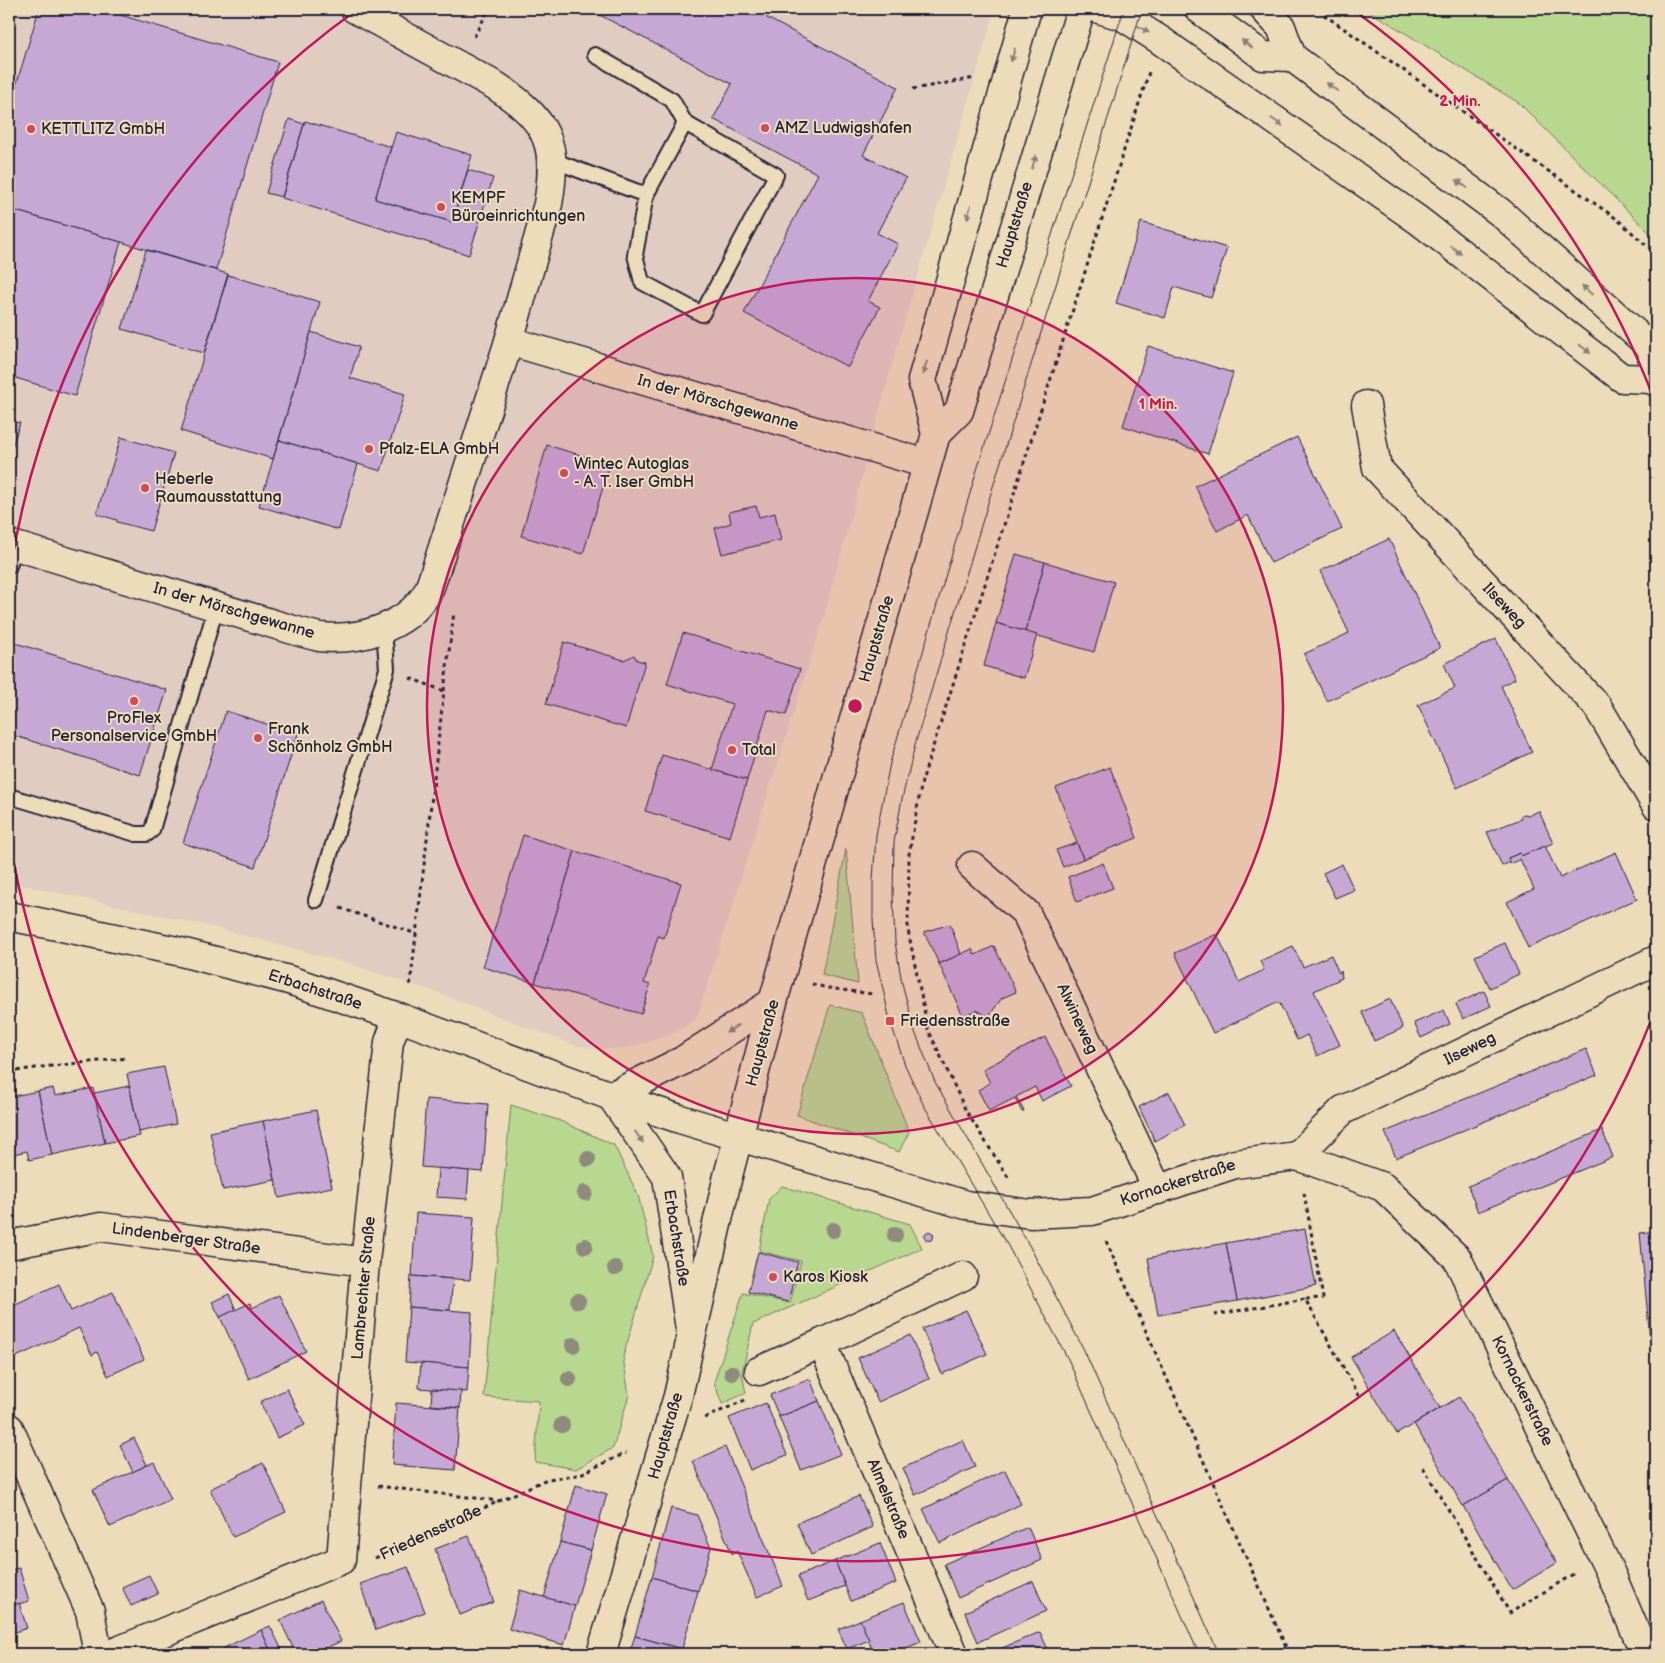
<svg xmlns="http://www.w3.org/2000/svg" width="1665" height="1663" font-family="'Balsamiq Sans',sans-serif">
  <style>
    .built { fill: #e1ccc1 }
    .green { fill: #b8d78f; stroke: #6d7c65 }
    .building { fill: #c6a8d5; stroke: #22223b }
    .lines { fill: none; stroke-linecap: round; stroke-linejoin: round }
    .lane-casing { stroke: #22223b; stroke-width: 18 }
    .street-casing { stroke: #22223b; stroke-width: 31 }
    .secondary-casing { stroke: #22223b; stroke-width: 31 }
    .path { stroke: #22223b; stroke-width: 3; stroke-dasharray: 4 4; stroke-linecap: butt }
    .lane { stroke: #eddcb9; stroke-width: 14 }
    .street { stroke: #eddcb9; stroke-width: 28 }
    .secondary { stroke: #eddcb9; stroke-width: 28 }
    .tram { stroke: #22223b; stroke-width: 1 }
    .tree { fill: #8e8a7d }
    .oneway { fill: #887f7a }
    .ring { fill: none; stroke: #c2185b; stroke-width: 2.5 }
    .poi-dot { fill: #d1495b; stroke: #eddcb9; stroke-width: 2 }
    .labels { text-anchor: middle; dominant-baseline: central; stroke-width: 4; stroke-linejoin: round; paint-order: stroke }
    .poi-label { font-size: 16px; fill: #22223b; stroke: #eddcb9; text-anchor: start }
    .street-label { font-size: 16px; fill: #22223b; stroke: #eddcb9 }
    .centre { fill: #c2185b; stroke: #eddcb9; stroke-width: 2.5 }
    .ring-label { font-size: 15px; text-anchor: middle; font-weight: bold; fill: #c2185b; stroke: #eddcb9; stroke-width: 4; stroke-linejoin: round; paint-order: stroke }
  </style>
  <rect width="100%" height="100%" fill="#eddcb9"/>
  <filter id="ink" filterUnits="userSpaceOnUse"><feTurbulence type="fractalNoise" baseFrequency=".02" numOctaves="2"/><feDisplacementMap in="SourceGraphic" scale="10" xChannelSelector="R" yChannelSelector="G"/><feConvolveMatrix kernelMatrix="1 2 1 2 8 2 1 2 1" color-interpolation-filters="sRGB"/></filter>
  <g filter="url(#ink)">
    <!-- built -->
    <path class="built" d="M9,9H995L895,354L825,613L697,1018L686,1026L666,1036L642,1044L619,1049H600L574,1045L432,991L347,963L209,926L9,882Z"/>
    <!-- green -->
    <g class="green">
      <path d="M1366,9H1656V239L1519,103Z"/>
      <path d="M846,849L858,984L822,975Z"/>
      <path d="M830,1005L862,1013L909,1132L899,1152L797,1115Z"/>
      <path d="M511,1105L558,1120L614,1145L638,1195L653,1256L623,1357L629,1395L613,1448L576,1469L535,1462L539,1401L484,1397Z"/>
      <path d="M782,1186L910,1224L922,1248L753,1324L742,1373L746,1393L722,1404L714,1382L743,1293L790,1303L801,1261L759,1251L769,1199Z"/>
    </g>
    <!-- building -->
    <g class="building">
      <path d="M39,9H100L278,62L216,270L9,209V109Z"/>
      <path d="M588,9H771L767,18L898,87L863,155L906,178L877,233L898,244L868,301L880,307L848,367L744,313L818,174L713,119L732,84Z"/>
      <path d="M289,119L304,124L282,197L266,193Z"/>
      <path d="M305,121L391,147L375,199L452,222L468,170L493,178L469,255L282,198Z"/>
      <path d="M396,132L472,155L452,222L375,199Z"/>
      <path d="M9,209L121,242L75,396L9,376Z"/>
      <path d="M1141,222L1227,248L1211,298L1174,287L1165,318L1116,303Z"/>
      <path d="M146,250L228,274L204,353L122,329Z"/>
      <path d="M228,275L320,302L273,459L181,431Z"/>
      <path d="M311,332L359,347L350,378L405,394L381,471L279,440Z"/>
      <path d="M1148,346L1233,373L1208,454L1123,426Z"/>
      <path d="M9,420L20,423L9,456Z"/>
      <path d="M121,437L174,453L151,531L117,522V520L97,514L107,475L109,476Z"/>
      <path d="M1297,437L1342,529L1271,563L1248,515L1217,531L1195,486Z"/>
      <path d="M279,440L358,464L339,530L259,506Z"/>
      <path d="M547,445L610,464L583,554L521,536Z"/>
      <path d="M756,506L759,517L775,513L781,540L722,554L715,528L731,523L729,512Z"/>
      <path d="M1389,539L1440,648L1327,701L1304,654L1349,633L1320,571Z"/>
      <path d="M1016,554L1045,562L1025,632L996,623Z"/>
      <path d="M1045,562L1114,582L1094,652L1025,632Z"/>
      <path d="M996,623L1037,635L1024,678L984,666Z"/>
      <path d="M683,633L800,669L786,715L768,710L747,780L712,770L732,704L667,684Z"/>
      <path d="M1496,639L1515,679L1501,686L1532,752L1457,788L1418,705L1455,688L1444,664Z"/>
      <path d="M9,641L167,690L140,775L9,734Z"/>
      <path d="M564,642L624,660L634,655L637,660L645,662L626,728L546,704Z"/>
      <path d="M226,711L298,734L255,867L183,843Z"/>
      <path d="M662,755L747,780L730,837L645,811Z"/>
      <path d="M1110,767L1137,838L1083,859L1056,788Z"/>
      <path d="M1539,811L1553,843L1521,856L1520,853L1508,858L1510,862L1502,866L1487,832L1521,819L1520,816L1524,814L1529,815Z"/>
      <path d="M523,835L575,851L535,983L483,967Z"/>
      <path d="M1077,843L1083,859L1063,867L1056,850Z"/>
      <path d="M1545,846L1560,878L1616,852L1637,899L1528,948L1507,902L1534,889L1520,859L1510,864L1508,858L1520,853L1521,856Z"/>
      <path d="M575,851L681,883L664,938L658,936L644,983L650,985L641,1014L535,983Z"/>
      <path d="M1103,863L1113,888L1077,902L1068,877Z"/>
      <path d="M1342,864L1354,890L1335,898L1323,873Z"/>
      <path d="M950,924L961,954L939,964L924,932Z"/>
      <path d="M1217,934L1239,982L1264,970L1260,961L1293,946L1303,967L1331,955L1339,973L1341,971L1342,978L1314,991L1340,1045L1317,1056L1307,1035L1297,1040L1279,1002L1213,1033L1175,953Z"/>
      <path d="M1505,943L1519,974L1490,988L1475,956Z"/>
      <path d="M994,946L1016,992L1002,998L988,1017L977,1010L963,1016L939,964L972,949L975,955Z"/>
      <path d="M1484,991L1491,1006L1463,1019L1456,1004Z"/>
      <path d="M1390,999L1403,1028L1374,1041L1362,1012Z"/>
      <path d="M1444,1010L1450,1024L1421,1038L1414,1023Z"/>
      <path d="M1045,1037L1071,1086L1042,1101L1035,1087L1016,1097L1024,1111L1022,1112L1015,1098L989,1111L978,1090L990,1083L983,1069Z"/>
      <path d="M1586,1049L1597,1075L1396,1158L1385,1132Z"/>
      <path d="M164,1067L176,1124L139,1132L127,1074Z"/>
      <path d="M129,1086L140,1136L105,1143L94,1093Z"/>
      <path d="M53,1088L55,1096L93,1088L105,1143L52,1155L38,1091Z"/>
      <path d="M38,1091L52,1155L29,1160L27,1151L9,1155V1097Z"/>
      <path d="M1169,1092L1185,1125L1155,1141L1139,1107Z"/>
      <path d="M426,1099L488,1104L483,1172L421,1167Z"/>
      <path d="M316,1110L332,1187L279,1198L263,1121Z"/>
      <path d="M263,1121L275,1180L223,1190L210,1132Z"/>
      <path d="M1602,1130L1613,1157L1478,1212L1468,1186Z"/>
      <path d="M438,1168L469,1171L467,1199L436,1197Z"/>
      <path d="M416,1213L474,1217L470,1280L412,1276Z"/>
      <path d="M1305,1229L1316,1286L1237,1301L1226,1243Z"/>
      <path d="M1656,1231V1370L1653,1371L1640,1233Z"/>
      <circle cx="929" cy="1236" r="4.5"/>
      <path d="M1226,1243L1237,1301L1158,1315L1148,1258Z"/>
      <path d="M758,1252L798,1262L788,1302L748,1292Z"/>
      <path d="M411,1276L453,1279L450,1310L409,1307Z"/>
      <path d="M59,1284L71,1311L113,1292L144,1359L108,1376L97,1352L92,1355L79,1328L14,1358L9,1347V1307Z"/>
      <path d="M229,1294L236,1310L220,1317L212,1302Z"/>
      <path d="M279,1295L306,1351L249,1379L220,1317L250,1303L252,1308Z"/>
      <path d="M409,1307L472,1312L469,1367L405,1362Z"/>
      <path d="M966,1310L987,1354L942,1374L922,1329Z"/>
      <path d="M1394,1331L1440,1408L1397,1434L1351,1357Z"/>
      <path d="M910,1335L929,1379L878,1402L858,1358Z"/>
      <path d="M421,1363L469,1367L467,1392L419,1388Z"/>
      <path d="M810,1379L819,1401L779,1417L770,1395Z"/>
      <path d="M287,1389L305,1425L277,1438L260,1402Z"/>
      <path d="M432,1389L461,1391L460,1408L431,1405Z"/>
      <path d="M1459,1397L1508,1480L1463,1506L1414,1424Z"/>
      <path d="M819,1401L841,1454L801,1470L779,1417Z"/>
      <path d="M396,1403L460,1408L455,1470L392,1465Z"/>
      <path d="M766,1403L787,1455L750,1470L729,1418Z"/>
      <path d="M134,1438L147,1465L133,1472L120,1445Z"/>
      <path d="M963,1440L975,1467L915,1495L903,1468Z"/>
      <path d="M725,1447L783,1586L757,1597L737,1551L732,1554L693,1461Z"/>
      <path d="M154,1462L171,1499L110,1527L93,1490Z"/>
      <path d="M263,1463L286,1512L233,1537L210,1489Z"/>
      <path d="M1005,1470L1021,1504L940,1543L923,1509Z"/>
      <path d="M1508,1480L1557,1563L1512,1590L1463,1506Z"/>
      <path d="M576,1485L607,1494L591,1550L560,1542Z"/>
      <path d="M859,1496L873,1527L811,1555L797,1523Z"/>
      <path d="M671,1508L697,1515L711,1548L698,1591L652,1577Z"/>
      <path d="M1028,1527L1042,1560L958,1598L944,1564Z"/>
      <path d="M469,1536L494,1602L460,1615L435,1549Z"/>
      <path d="M560,1542L591,1550L575,1606L544,1598Z"/>
      <path d="M880,1543L896,1583L851,1601L835,1561Z"/>
      <path d="M835,1561L845,1586L808,1601L798,1576Z"/>
      <path d="M408,1567L425,1612L376,1630L360,1584Z"/>
      <path d="M19,1568L29,1601L9,1607V1571Z"/>
      <path d="M149,1575L158,1594L131,1606L122,1587Z"/>
      <path d="M652,1577L698,1591L682,1649L635,1636Z"/>
      <path d="M1033,1581L1046,1611L978,1642L965,1612Z"/>
      <path d="M520,1590L575,1606L564,1645L509,1629Z"/>
      <path d="M321,1600L341,1641L314,1654H296L280,1620Z"/>
      <path d="M904,1602L921,1642L891,1654H874L860,1620Z"/>
      <path d="M19,1603L27,1628L9,1634V1607Z"/>
      <path d="M860,1620L869,1640L847,1649L838,1629Z"/>
      <path d="M270,1626L284,1654H272L261,1630Z"/>
      <path d="M261,1630L272,1654H227L224,1648Z"/>
      <path d="M1040,1632L1050,1654H988Z"/>
      <path d="M635,1636L682,1649L680,1654H629Z"/>
    </g>
    <g class="lines">
      <!-- lane casing -->
      <g class="lane-casing">
        <g id="lane">
          <path d="M552,160L646,195L685,123L672,100L595,55"/>
          <path d="M646,195L635,255L642,282L702,314L776,175L685,123"/>
          <path d="M9,566L15,545"/>
          <path d="M9,796L136,834H147L152,830L216,607"/>
          <path d="M316,900L387,669L384,628"/>
        </g>
      </g>
      <!-- street casing -->
      <g class="street-casing">
        <g id="street">
          <path d="M355,9L496,86C547,120 559,143 548,204L509,341L927,464"/>
          <path d="M1366,405L1377,468L1597,706L1656,805"/>
          <path d="M9,544L290,629C300,632 310,635 320,637C358,641 406,628 427,593C430,588 432,581 434,575L509,341"/>
          <path d="M972,866L1026,913L1158,1190"/>
          <path d="M9,916L177,951L289,980L398,1017L611,1096L680,1119L966,1205L1030,1214L1092,1211L1235,1164L1297,1156L1383,1187L1457,1258L1611,1574L1645,1654"/>
          <path d="M611,1096L667,1177L691,1336"/>
          <path d="M1297,1156L1343,1110L1656,960"/>
          <path d="M9,1245L101,1227L365,1262"/>
          <path d="M822,1343L963,1276"/>
          <path d="M759,1371L822,1343L954,1654"/>
          <path d="M9,1428L90,1611L98,1654"/>
          <path d="M110,1654L341,1560L365,1262L389,1042L398,1017"/>
        </g>
      </g>
      <!-- secondary casing -->
      <g class="secondary-casing">
        <g id="secondary">
          <path d="M1099,9L1122,16L1160,40L1418,220L1622,378L1654,379"/>
          <path d="M1199,9L1263,56L1292,57"/>
          <path d="M1264,9L1281,27L1292,57L1501,213L1652,348L1654,379L1656,382"/>
          <path d="M936,434L922,380L1027,9"/>
          <path d="M611,1096L682,1061L773,1002"/>
          <path d="M601,1654L678,1396L727,1180L773,1002L936,434L959,411L1081,9"/>
        </g>
      </g>
      <!-- path -->
      <g class="path">
        <path d="M1318,9L1323,14L1617,219L1656,254"/>
        <path d="M474,37L489,9"/>
        <path d="M913,89L975,78"/>
        <path d="M410,678L444,691L410,987"/>
        <path d="M444,691L454,612"/>
        <path d="M340,908L417,934"/>
        <path d="M812,984L827,988L873,994"/>
        <path d="M9,1072L42,1067L128,1058"/>
        <path d="M1008,1177L966,1111L928,1029L908,930L909,854L922,781L1149,72"/>
        <path d="M1304,1193L1323,1298L1305,1299L1361,1399"/>
        <path d="M1106,1241L1289,1654"/>
        <path d="M1214,1315L1305,1299"/>
        <path d="M705,1418L745,1400"/>
        <path d="M1423,1467L1510,1613L1575,1573"/>
        <path d="M378,1486L499,1501"/>
        <path d="M375,1558L547,1479L578,1475L626,1453"/>
      </g>
      <!-- lane -->
      <use href="#lane" class="lane"/>
      <!-- street -->
      <use href="#street" class="street"/>
      <!-- secondary -->
      <use href="#secondary" class="secondary"/>
      <!-- tram -->
      <g class="tram">
        <path d="M1124,9L976,473L890,763L876,835L873,880V920L876,960L883,989L890,1021L905,1065L923,1104L1008,1246L1068,1359L1199,1654"/>
        <path d="M1142,9L991,493L916,741L902,799L894,842L893,895L895,942L902,983L915,1032L935,1082L1029,1245L1084,1350L1219,1654"/>
      </g>
    </g>
    <!-- trees -->
    <g class="tree">
      <circle cx="588" cy="1159" r="8"/>
      <circle cx="585" cy="1193" r="8"/>
      <circle cx="833" cy="1230" r="8"/>
      <circle cx="895" cy="1235" r="8"/>
      <circle cx="585" cy="1246" r="8"/>
      <circle cx="615" cy="1268" r="8"/>
      <circle cx="578" cy="1301" r="8"/>
      <circle cx="573" cy="1345" r="8"/>
      <circle cx="732" cy="1373" r="8"/>
      <circle cx="569" cy="1379" r="8"/>
      <circle cx="562" cy="1425" r="8"/>
    </g>
    <!-- one-way arrows -->
    <defs><path id="oneway-solid" d="M-6-.8H1V-3.2L6.5 0L1 3.2V.8H-6Z" transform="scale(1.25)"/></defs>
    <g class="oneway">
      <use href="#oneway-solid" transform="translate(1143 29) rotate(31)"/>
      <use href="#oneway-solid" transform="translate(1247 44) rotate(-143)"/>
      <use href="#oneway-solid" transform="translate(1013 55) rotate(106)"/>
      <use href="#oneway-solid" transform="translate(1332 87) rotate(-143)"/>
      <use href="#oneway-solid" transform="translate(1277 122) rotate(35)"/>
      <use href="#oneway-solid" transform="translate(1034 162) rotate(-73)"/>
      <use href="#oneway-solid" transform="translate(1462 184) rotate(-143)"/>
      <use href="#oneway-solid" transform="translate(969 212) rotate(106)"/>
      <use href="#oneway-solid" transform="translate(1456 250) rotate(38)"/>
      <use href="#oneway-solid" transform="translate(1587 290) rotate(-138)"/>
      <use href="#oneway-solid" transform="translate(1585 349) rotate(38)"/>
      <use href="#oneway-solid" transform="translate(925 368) rotate(106)"/>
      <use href="#oneway-solid" transform="translate(732 1029) rotate(147)"/>
      <use href="#oneway-solid" transform="translate(639 1137) rotate(55)"/>
    </g>
  </g>
  <!-- distance rings -->
  <circle cx="855" cy="706" r="428" fill="#c2185b" fill-opacity=".12"/>
  <g class="ring">
    <circle cx="855" cy="706" r="428"/>
    <path d="M1654 1013A856 856 0 0 1 10 840M10 572A856 856 0 0 1 358 9M1352 9A856 856 0 0 1 1654 399"/>
  </g>
  <!-- markers -->
  <g class="poi-dot">
    <circle cx="765" cy="128" r="5"/>
    <circle cx="31" cy="129" r="5"/>
    <circle cx="441" cy="207" r="5"/>
    <circle cx="369" cy="449" r="5"/>
    <circle cx="564" cy="473" r="5"/>
    <circle cx="145" cy="488" r="5"/>
    <circle cx="134" cy="701" r="5"/>
    <circle cx="258" cy="738" r="5"/>
    <circle cx="732" cy="750" r="5"/>
    <rect x="885" y="1016" width="10" height="10" rx="2.5"/>
    <circle cx="773" cy="1277" r="5"/>
  </g>
  <g class="labels">
    <!-- poi labels -->
    <g class="poi-label">
      <text x="775" y="128">AMZ Ludwigshafen</text>
      <text x="41" y="129">KETTLITZ GmbH</text>
      <text x="451" y="198">KEMPF<tspan x="451" dy="18">Büroeinrichtungen</tspan></text>
      <text x="379" y="449">Pfalz-ELA GmbH</text>
      <text x="574" y="464">Wintec Autoglas<tspan x="574" dy="18">- A. T. Iser GmbH</tspan></text>
      <text x="155" y="479">Heberle<tspan x="155" dy="18">Raumausstattung</tspan></text>
      <text x="134" y="718" text-anchor="middle">ProFlex<tspan x="134" dy="18">Personalservice GmbH</tspan></text>
      <text x="268" y="729">Frank<tspan x="268" dy="18">Schönholz GmbH</tspan></text>
      <text x="742" y="750">Total</text>
      <text x="900" y="1021">Friedensstraße</text>
      <text x="783" y="1277">Karos Kiosk</text>
    </g>
    <!-- street labels -->
    <g class="street-label">
      <text transform="translate(1015 225) rotate(-73)">Hauptstraße</text>
      <text transform="translate(718 403) rotate(16)">In der Mörschgewanne</text>
      <text transform="translate(1504 606) rotate(47)">Ilseweg</text>
      <text transform="translate(234 611) rotate(16)">In der Mörschgewanne</text>
      <text transform="translate(877 639) rotate(-74)">Hauptstraße</text>
      <text transform="translate(315 990) rotate(18)">Erbachstraße</text>
      <text transform="translate(1077 1019) rotate(65)">Alwineweg</text>
      <text transform="translate(763 1043) rotate(-75)">Hauptstraße</text>
      <text transform="translate(1470 1049) rotate(-26)">Ilseweg</text>
      <text transform="translate(1178 1183) rotate(-18)">Kornackerstraße</text>
      <text transform="translate(676 1238) rotate(81)">Erbachstraße</text>
      <text transform="translate(186 1239) rotate(8)">Lindenberger Straße</text>
      <text transform="translate(364 1288) rotate(-85)">Lambrechter Straße</text>
      <text transform="translate(1522 1391) rotate(64)">Kornackerstraße</text>
      <text transform="translate(666 1436) rotate(-74)">Hauptstraße</text>
      <text transform="translate(888 1499) rotate(67)">Almelstraße</text>
      <text transform="translate(431 1533) rotate(-25)">Friedensstraße</text>
    </g>
  </g>
  <circle cx="855" cy="706" r="8" class="centre"/>
  <g class="ring-label">
    <text x="1460" y="106">2 Min.</text>
    <text x="1158" y="409">1 Min.</text>
  </g>
  <!-- margin -->
  <rect width="1665" height="1663" fill="none" stroke="#eddcb9" stroke-width="30"/>
  <rect x="15" y="15" width="1635" height="1633" fill="none" stroke="#22223b" stroke-width="2" filter="url(#ink)"/>
</svg>
